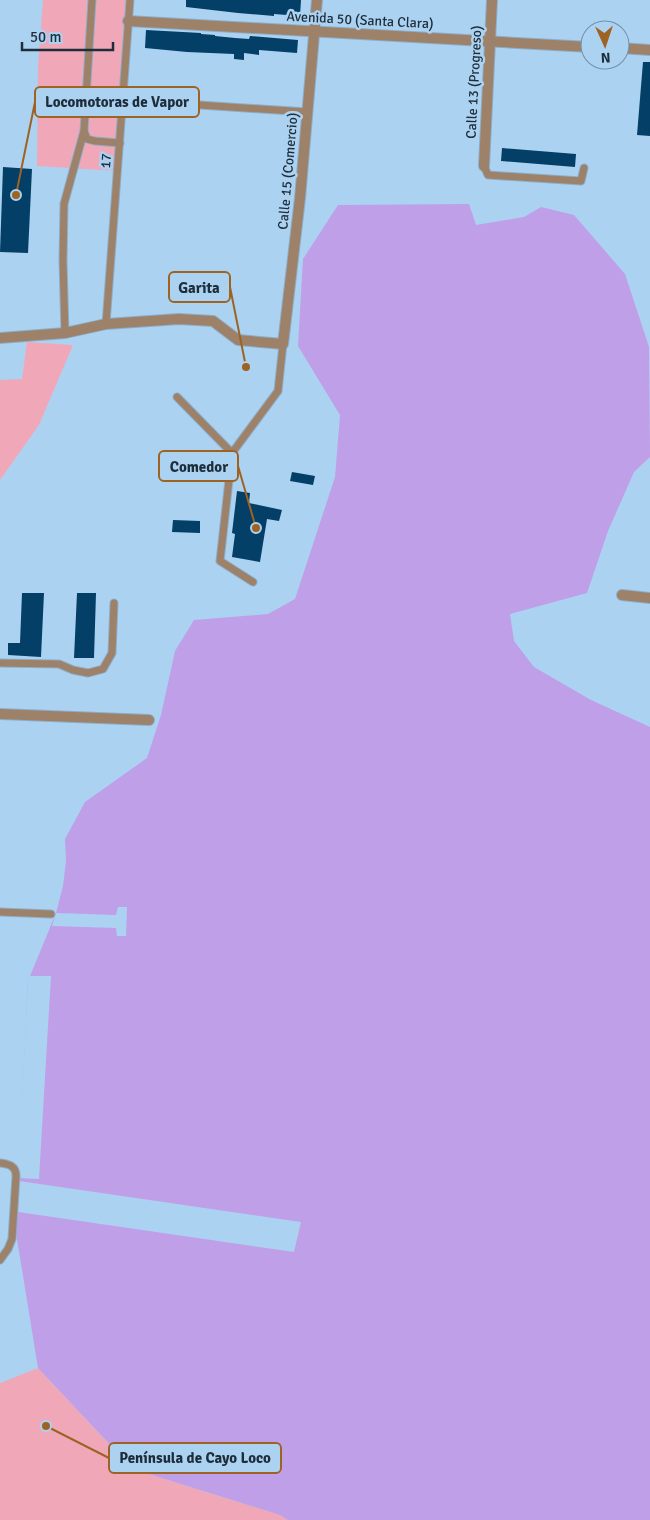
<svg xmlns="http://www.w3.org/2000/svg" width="650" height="1520" font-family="Signika,sans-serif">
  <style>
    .green { fill: #f0a8b9 }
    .water { fill: #bf9fe8 }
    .pier { fill: #acd2f2 }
    .building { fill: #033f66 }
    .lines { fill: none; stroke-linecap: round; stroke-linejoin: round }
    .service-casing { stroke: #8daeca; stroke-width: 9 }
    .minor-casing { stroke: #8daeca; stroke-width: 12 }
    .service { stroke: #9d8269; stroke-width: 7 }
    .minor { stroke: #9d8269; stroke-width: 10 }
    .labels { text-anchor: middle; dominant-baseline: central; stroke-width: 5; stroke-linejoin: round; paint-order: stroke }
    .street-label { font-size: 14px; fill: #1e2d3a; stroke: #acd2f2 }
    .leader { fill: none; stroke: #9e6323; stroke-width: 2 }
    .callout-dot { fill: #9e6323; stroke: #acd2f2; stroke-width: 2 }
    .callout { fill: #acd2f2; stroke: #9e6323; stroke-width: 2 }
    .callout-label { font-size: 15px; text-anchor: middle; font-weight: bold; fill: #1e2d3a }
  </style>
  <rect width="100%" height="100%" fill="#acd2f2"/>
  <!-- green -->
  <g class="green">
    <path d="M43,0H129L117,171L37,166L38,66Z"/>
    <path d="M27,342L73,345L39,425L0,480V380L22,379Z"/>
    <path d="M38,1368L133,1469L280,1515L288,1520H0V1383Z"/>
  </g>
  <!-- water -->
  <path class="water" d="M469,204L476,225L524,217L541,207L574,215L625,274L649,347L650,457L634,472L608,531L587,593L510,614L514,641L534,667L591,700L650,727V1520H288L280,1515L133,1469L38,1368L16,1233L28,981L56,913L63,886L66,861L65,839L85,802L147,758L161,715L175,651L194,620L268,614L295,599L335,477L340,415L298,346L303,259L338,205Z"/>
  <!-- pier -->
  <g class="pier">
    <path d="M118,907H127L126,936H117L116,928L52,926L56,913L116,915Z"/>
    <path d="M30,976H51L39,1179L18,1178L28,981Z"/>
    <path d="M19,1181L301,1222L294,1252L18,1212Z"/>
  </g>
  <!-- building -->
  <g class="building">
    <path d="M186,0H301L300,16L274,14V16L238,13L186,7Z"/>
    <path d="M146,30L201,33V34L215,35V36L235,38L249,39L250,36L298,40L297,53L259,50V55L244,53V60L234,59V54L187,52L145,48Z"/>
    <path d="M643,62H650V136L637,135Z"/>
    <path d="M502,148L576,154L575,167L501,161Z"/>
    <path d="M3,167L32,169L28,253L0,252Z"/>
    <path d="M292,472L315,476L313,485L290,481Z"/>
    <path d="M237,491L250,493L249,503L282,510L279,521L267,519L260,562L232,557L235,534L232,533Z"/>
    <path d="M173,520L200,521V533L172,532Z"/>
    <path d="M22,593H44L41,657L8,655V643H20Z"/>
    <path d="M77,593H96L94,658H74Z"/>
  </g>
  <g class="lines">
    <!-- service casing -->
    <g class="service-casing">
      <g id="service">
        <path d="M92,0L84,131L87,139L95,141L120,143"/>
        <path d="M140,101L307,112"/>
        <path d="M484,166L488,175L581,181L584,168"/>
        <path d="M106,324L130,0"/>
        <path d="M65,333L63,261L64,204L84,131"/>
        <path d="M177,397L232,453"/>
        <path d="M253,582L220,561L232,453L278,391L283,344"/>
        <path d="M0,663L59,664L73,670L88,673L103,669L112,653L114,603"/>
        <path d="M0,912L51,914"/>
        <path d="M0,1163C9,1164 16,1166 16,1176L12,1239L8,1249L0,1260"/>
      </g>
    </g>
    <!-- minor casing -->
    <g class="minor-casing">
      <g id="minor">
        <path d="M128,21L590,47"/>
        <path d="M620,48L650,50"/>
        <path d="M484,166L492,0"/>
        <path d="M0,338L65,333L106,324L179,319L213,321L238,340L283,344L300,198L317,0"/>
        <path d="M622,595L650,598"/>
        <path d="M0,714L149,720"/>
      </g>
    </g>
    <!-- service -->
    <use href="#service" class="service"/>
    <!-- minor -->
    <use href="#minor" class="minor"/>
  </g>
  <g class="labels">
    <!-- street labels -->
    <g class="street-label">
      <text transform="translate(360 20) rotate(3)">Avenida 50 (Santa Clara)</text>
      <text transform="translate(474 82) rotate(-87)">Calle 13 (Progreso)</text>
      <text transform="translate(106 161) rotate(-86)">17</text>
      <text transform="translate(288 171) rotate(-85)">Calle 15 (Comercio)</text>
    </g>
  </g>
  <!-- callouts -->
  <path class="leader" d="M16 195L35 102M246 367L230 287M256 528L238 466M46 1426L109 1458"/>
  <g class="callout-dot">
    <circle cx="16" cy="195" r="5"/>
    <circle cx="246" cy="367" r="5"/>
    <circle cx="256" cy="528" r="5"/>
    <circle cx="46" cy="1426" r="5"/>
  </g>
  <g class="callout">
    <rect x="35" y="87" width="164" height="30" rx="5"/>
    <rect x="169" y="272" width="61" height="30" rx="5"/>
    <rect x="159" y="451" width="79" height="30" rx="5"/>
    <rect x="109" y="1443" width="172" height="30" rx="5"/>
  </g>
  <g class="callout-label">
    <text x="117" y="107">Locomotoras de Vapor</text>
    <text x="199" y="293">Garita</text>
    <text x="199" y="472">Comedor</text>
    <text x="195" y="1463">Península de Cayo Loco</text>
  </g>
  <!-- north arrow -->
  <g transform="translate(605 45) rotate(177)"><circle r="24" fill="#acd2f2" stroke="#7390a8"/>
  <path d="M0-4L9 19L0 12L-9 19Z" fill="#9e6323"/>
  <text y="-8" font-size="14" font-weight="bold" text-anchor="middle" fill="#1e2d3a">N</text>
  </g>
  <!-- scale -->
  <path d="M22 42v8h91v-8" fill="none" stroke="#1e2d3a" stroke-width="2.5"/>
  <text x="30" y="42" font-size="15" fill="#1e2d3a" stroke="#acd2f2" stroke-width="4" paint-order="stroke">50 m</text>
</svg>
